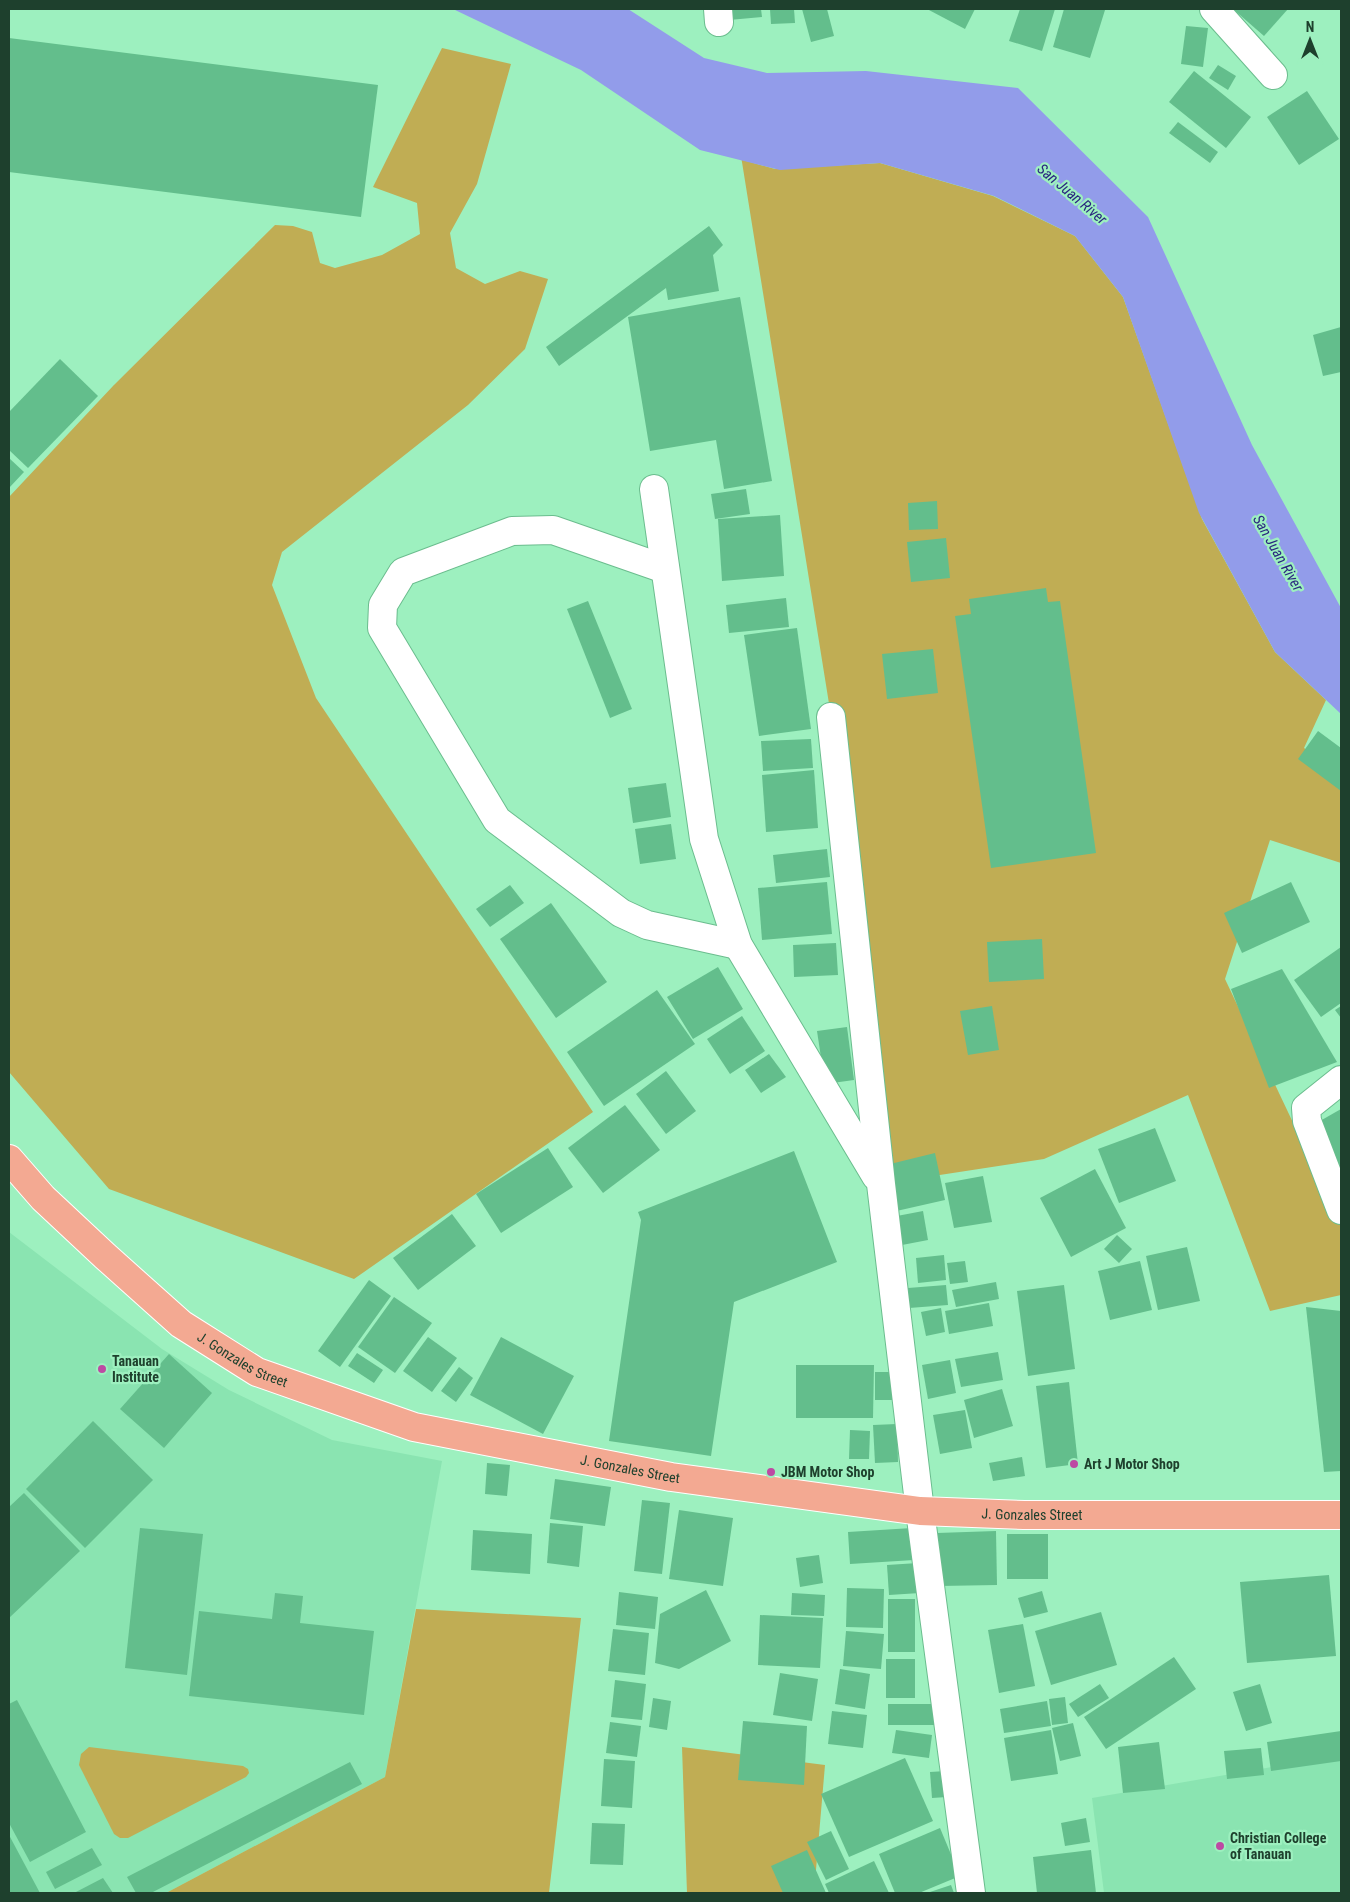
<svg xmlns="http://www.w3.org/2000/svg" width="1350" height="1902" font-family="'Roboto Condensed',sans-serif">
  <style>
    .built { fill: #8ae4b1 }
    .green { fill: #c0ad54 }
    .water { fill: #929cea }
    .building { fill: #63be8c }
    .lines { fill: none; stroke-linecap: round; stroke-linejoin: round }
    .minor-casing { stroke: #6bbd8e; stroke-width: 30 }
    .major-casing { stroke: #fff; stroke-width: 30 }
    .minor { stroke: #fff; stroke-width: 28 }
    .major { stroke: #f3a992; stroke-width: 28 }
    .poi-dot { fill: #bd4aa3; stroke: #9df0bf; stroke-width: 2 }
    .labels { text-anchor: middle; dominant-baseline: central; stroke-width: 4.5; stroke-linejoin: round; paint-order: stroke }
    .street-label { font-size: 14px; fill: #1e402d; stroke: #9df0bf }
    .poi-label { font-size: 14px; font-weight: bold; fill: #1e402d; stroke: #9df0bf; text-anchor: start }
    .water-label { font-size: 15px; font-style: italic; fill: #2a267f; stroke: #9df0bf }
  </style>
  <rect width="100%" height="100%" fill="#9df0bf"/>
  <!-- built -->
  <g class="built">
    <path d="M9,1232L162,1349L229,1390L332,1440L442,1461L385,1777L166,1893H9Z"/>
    <path d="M1341,1755V1893H1104L1092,1798Z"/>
  </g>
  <!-- green -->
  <g class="green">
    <path d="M442,48L511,64L477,184L450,233L456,268L485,284L520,271L548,279L525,349L468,405L282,552L272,585L316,698L593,1112L354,1279L109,1189L9,1072V497L113,386L275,225L293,226L312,232L320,263L335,268L382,255L420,234L417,203L373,187Z"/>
    <path d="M737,131L743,160L775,169L880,163L993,196L1075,236L1123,297L1202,519L1275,652L1326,700L1304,748L1341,773V863L1270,840L1225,979L1341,1224V1295L1270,1311L1188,1095L1044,1159L881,1184L831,716Z"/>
    <path d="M416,1609L581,1618L549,1893H166L385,1777Z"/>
    <path d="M89,1747L243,1766L248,1769L249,1773L246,1777L128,1838H120L114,1834L79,1765L81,1754Z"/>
    <path d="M682,1747L825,1765L814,1893H687Z"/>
  </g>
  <!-- water -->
  <path class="water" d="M453,9H628L704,58L767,73L866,71L1018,88L1148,217L1252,445L1341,608V714L1275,652L1199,513L1123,297L1075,236L994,196L880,163L780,170L700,150L581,70Z"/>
  <!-- building -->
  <g class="building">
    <path d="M728,9H761L762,17L729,20Z"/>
    <path d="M770,9H794L795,23L771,24Z"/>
    <path d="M802,9H827L834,36L811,42Z"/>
    <path d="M927,9H975L965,29Z"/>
    <path d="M1020,9H1055L1042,51L1009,41Z"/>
    <path d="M1064,9L1105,10L1090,58L1053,47Z"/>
    <path d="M1233,9H1288L1264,36Z"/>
    <path d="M1186,26L1208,28L1203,67L1181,64Z"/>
    <path d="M9,38L378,85L361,217L9,172Z"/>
    <path d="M1218,65L1236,76L1228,90L1209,78Z"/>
    <path d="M1194,71L1251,117L1226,148L1169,102Z"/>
    <path d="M1307,91L1339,139L1299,165L1267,117Z"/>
    <path d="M1178,122L1218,152L1210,163L1169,133Z"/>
    <path d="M709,226L723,245L713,255L719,291L668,300L666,288L559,366L546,347Z"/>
    <path d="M740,297L772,481L724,489L716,440L650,451L628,317Z"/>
    <path d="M1341,327V372L1323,376L1313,335Z"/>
    <path d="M60,359L98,396L28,468L9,450V412Z"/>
    <path d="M9,458L24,472L9,488Z"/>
    <path d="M746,489L750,514L715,519L711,494Z"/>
    <path d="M937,501L938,529L909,530L908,503Z"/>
    <path d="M780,515L784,576L722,581L718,519Z"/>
    <path d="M946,538L950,578L911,582L907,542Z"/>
    <path d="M1046,588L1048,602L1060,601L1096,853L991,868L955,616L971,614L969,599Z"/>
    <path d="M786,598L789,627L729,633L726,605Z"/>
    <path d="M588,601L632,709L610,718L567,609Z"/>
    <path d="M797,628L811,729L759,736L744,635Z"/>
    <path d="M933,649L938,693L887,699L882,654Z"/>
    <path d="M1318,731L1341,748V791L1298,759Z"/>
    <path d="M811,739L813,768L763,771L761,741Z"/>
    <path d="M814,770L818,828L766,832L762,775Z"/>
    <path d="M666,783L671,817L633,823L628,788Z"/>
    <path d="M671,824L676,859L640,864L635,829Z"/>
    <path d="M827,849L830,877L776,883L773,855Z"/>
    <path d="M827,882L832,934L762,940L758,888Z"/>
    <path d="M1291,882L1310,922L1242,953L1224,913Z"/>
    <path d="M510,885L524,903L490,927L476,909Z"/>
    <path d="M551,903L607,982L556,1018L500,939Z"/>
    <path d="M1042,939L1044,979L989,982L987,942Z"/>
    <path d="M836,943L838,975L794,977L793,945Z"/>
    <path d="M1341,947V1003L1321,1017L1294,980Z"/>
    <path d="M718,967L743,1009L693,1039L667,997Z"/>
    <path d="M1282,969L1337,1062L1269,1088L1231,989Z"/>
    <path d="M657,990L695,1044L604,1106L567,1052Z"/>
    <path d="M992,1006L999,1050L968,1055L960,1011Z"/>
    <path d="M1341,1006V1018L1335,1010Z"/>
    <path d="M742,1016L765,1051L730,1074L707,1039Z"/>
    <path d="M847,1027L854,1080L825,1084L817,1031Z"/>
    <path d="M769,1054L786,1077L761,1093L745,1070Z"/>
    <path d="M666,1071L696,1111L666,1134L636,1094Z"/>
    <path d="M625,1105L660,1150L603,1193L568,1148Z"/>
    <path d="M1341,1109V1176L1313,1125Z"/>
    <path d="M1155,1128L1176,1181L1119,1203L1098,1149Z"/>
    <path d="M548,1148L573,1187L501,1233L476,1194Z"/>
    <path d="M794,1151L837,1262L734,1302L711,1456L609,1441L641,1220L638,1212Z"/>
    <path d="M935,1153L945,1200L892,1212L882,1166Z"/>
    <path d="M1095,1169L1126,1228L1071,1257L1040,1198Z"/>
    <path d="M983,1176L992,1222L954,1228L945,1183Z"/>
    <path d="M923,1211L928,1240L902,1245L897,1216Z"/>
    <path d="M452,1214L476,1246L418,1290L393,1258Z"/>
    <path d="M1117,1235L1132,1249L1119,1263L1104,1249Z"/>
    <path d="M1187,1247L1200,1301L1158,1310L1146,1256Z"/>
    <path d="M944,1255L946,1280L918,1283L916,1258Z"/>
    <path d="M965,1261L968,1282L950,1284L947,1263Z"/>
    <path d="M1140,1261L1152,1310L1110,1320L1098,1271Z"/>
    <path d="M369,1280L391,1296L340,1367L318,1351Z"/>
    <path d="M996,1282L999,1299L956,1307L952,1290Z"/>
    <path d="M946,1285L948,1305L909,1308L908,1288Z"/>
    <path d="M1064,1285L1075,1369L1028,1376L1017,1291Z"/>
    <path d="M394,1297L432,1323L395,1373L358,1347Z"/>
    <path d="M989,1303L993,1326L949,1334L945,1311Z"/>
    <path d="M1306,1307L1341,1311V1471L1324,1472Z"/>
    <path d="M941,1308L945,1332L926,1336L921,1312Z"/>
    <path d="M428,1337L457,1358L432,1392L403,1371Z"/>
    <path d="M501,1337L574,1376L543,1434L470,1395Z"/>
    <path d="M998,1352L1003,1380L961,1387L955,1359Z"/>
    <path d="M357,1353L383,1370L374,1383L348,1366Z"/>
    <path d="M169,1354L212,1393L164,1448L120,1409Z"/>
    <path d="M950,1360L956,1393L928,1399L922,1365Z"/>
    <path d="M796,1365H874L873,1418H796Z"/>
    <path d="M459,1367L473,1378L456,1402L441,1391Z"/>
    <rect x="875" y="1372" width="21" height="28"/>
    <path d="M1069,1382L1078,1464L1046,1468L1036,1386Z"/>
    <path d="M1002,1389L1013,1426L974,1438L964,1400Z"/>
    <path d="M965,1410L972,1448L940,1454L933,1415Z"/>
    <path d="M93,1421L153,1480L85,1548L26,1489Z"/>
    <path d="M897,1424L898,1462L875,1463L873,1425Z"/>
    <path d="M850,1430L870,1431L869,1459H849Z"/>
    <path d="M1022,1457L1025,1476L993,1481L989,1463Z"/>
    <path d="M487,1463L510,1465L507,1496L485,1494Z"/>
    <path d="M555,1479L611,1487L605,1526L550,1519Z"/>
    <path d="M24,1493L80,1551L9,1618V1507Z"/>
    <path d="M642,1500L670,1503L662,1574L634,1571Z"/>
    <path d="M679,1510L733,1518L723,1586L669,1579Z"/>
    <path d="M550,1523L583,1526L579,1567L547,1563Z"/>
    <path d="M140,1528L203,1534L187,1675L125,1668Z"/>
    <path d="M912,1528L914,1560L850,1564L848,1532Z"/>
    <path d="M473,1530L532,1534L530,1574L471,1570Z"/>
    <path d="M996,1531L997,1585L939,1586L937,1533Z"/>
    <rect x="1007" y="1534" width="41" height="45"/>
    <path d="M819,1555L823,1583L800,1587L796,1558Z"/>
    <path d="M918,1563L920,1593L889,1595L887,1565Z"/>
    <path d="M1329,1575L1336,1656L1247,1663L1240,1582Z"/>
    <path d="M847,1588L884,1589L883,1628L846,1627Z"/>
    <path d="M706,1590L731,1641L679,1669L655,1663L660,1614Z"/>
    <path d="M1042,1591L1048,1612L1024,1618L1018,1598Z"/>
    <path d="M619,1592L658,1597L655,1629L616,1625Z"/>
    <path d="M275,1593L303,1596L300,1623L374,1631L364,1715L189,1696L199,1611L272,1619Z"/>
    <path d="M792,1593L825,1595L824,1616L791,1615Z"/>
    <rect x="888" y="1599" width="27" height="53"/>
    <path d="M1101,1612L1117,1665L1051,1685L1035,1631Z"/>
    <path d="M760,1615L823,1618L820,1668L758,1665Z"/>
    <path d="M1023,1624L1035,1686L999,1693L988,1630Z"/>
    <path d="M613,1629L649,1633L645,1675L608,1671Z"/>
    <path d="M846,1631L884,1634L881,1669L843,1666Z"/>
    <path d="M1174,1657L1196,1689L1106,1749L1084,1717Z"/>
    <rect x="886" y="1659" width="29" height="39"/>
    <path d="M840,1669L870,1674L865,1709L835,1704Z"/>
    <path d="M780,1673L818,1679L812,1721L773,1715Z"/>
    <path d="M615,1680L646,1684L642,1720L611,1717Z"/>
    <path d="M1100,1684L1109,1698L1078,1717L1069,1704Z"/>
    <path d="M1260,1684L1272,1723L1246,1731L1233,1692Z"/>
    <path d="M1065,1697L1068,1723L1052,1725L1049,1699Z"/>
    <path d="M653,1698L671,1701L667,1730L649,1727Z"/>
    <path d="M17,1700L86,1832L30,1862L9,1823V1704Z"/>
    <path d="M1047,1701L1051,1726L1004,1733L1000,1709Z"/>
    <rect x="888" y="1704" width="46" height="21"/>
    <path d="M832,1711L867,1715L863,1748L828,1744Z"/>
    <path d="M743,1721L807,1726L804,1785L738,1780Z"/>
    <path d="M610,1722L641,1726L637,1757L606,1753Z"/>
    <path d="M1073,1723L1081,1756L1060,1761L1052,1728Z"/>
    <path d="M896,1730L932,1735L929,1758L892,1753Z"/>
    <path d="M1051,1730L1058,1774L1011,1781L1004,1738Z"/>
    <path d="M1341,1731V1761L1271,1771L1267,1742Z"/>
    <path d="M1159,1742L1165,1789L1123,1793L1118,1747Z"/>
    <path d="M1261,1748L1264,1775L1227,1779L1224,1751Z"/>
    <path d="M905,1758L933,1821L849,1857L821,1794Z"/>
    <path d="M604,1759L635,1761L632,1808L601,1806Z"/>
    <path d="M350,1762L362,1784L151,1893H136L127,1877Z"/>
    <path d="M946,1771L947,1797L932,1798L930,1772Z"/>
    <path d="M1086,1818L1090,1842L1065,1846L1061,1823Z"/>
    <path d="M592,1823L625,1824L623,1865L590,1864Z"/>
    <path d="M940,1828L960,1876L919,1893H895L879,1854Z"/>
    <path d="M831,1831L849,1869L826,1880L807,1842Z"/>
    <path d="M9,1835L40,1893H9Z"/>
    <path d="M92,1848L102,1865L55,1889L46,1872Z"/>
    <path d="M807,1850L826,1893H783L771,1866Z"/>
    <path d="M1091,1850L1096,1893H1037L1033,1857Z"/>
    <path d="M874,1861L889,1893H829L825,1884Z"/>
    <path d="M103,1878L113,1893H74Z"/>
    <path d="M951,1885L954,1893H927Z"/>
  </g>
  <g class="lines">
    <!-- minor casing -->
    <g class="minor-casing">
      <g id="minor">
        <path d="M718,9L719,22"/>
        <path d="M1214,9L1273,75"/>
        <path d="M654,489L704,839L738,945L876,1176"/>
        <path d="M665,569L553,530L512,531L403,572L383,605L382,628L497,820L621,913L647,925L738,945"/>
        <path d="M831,717L881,1184L920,1511L971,1893"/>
        <path d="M1341,1080L1306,1108L1307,1121L1341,1210"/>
      </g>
    </g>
    <!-- major casing -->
    <g class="major-casing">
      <g id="major">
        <path id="s1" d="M9,1159L43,1198L105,1256L181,1324L257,1372L414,1427L671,1477L920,1511L1024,1515H1341"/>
      </g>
    </g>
    <!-- minor -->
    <use href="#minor" class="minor"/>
    <!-- major -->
    <use href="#major" class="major"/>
  </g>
  <!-- markers -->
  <g class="poi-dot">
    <circle cx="102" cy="1369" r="5"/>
    <circle cx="1074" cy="1464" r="5"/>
    <circle cx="771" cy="1472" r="5"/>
    <circle cx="1220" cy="1846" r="5"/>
  </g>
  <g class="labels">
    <!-- street labels -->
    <g class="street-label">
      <text stroke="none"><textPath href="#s1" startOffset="310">J. Gonzales Street</textPath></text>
      <text stroke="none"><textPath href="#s1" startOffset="715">J. Gonzales Street</textPath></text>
      <text stroke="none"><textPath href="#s1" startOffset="1120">J. Gonzales Street</textPath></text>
    </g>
    <!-- poi labels -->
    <g class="poi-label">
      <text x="112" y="1361">Tanauan<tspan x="112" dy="16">Institute</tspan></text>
      <text x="1084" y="1464">Art J Motor Shop</text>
      <text x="781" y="1472">JBM Motor Shop</text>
      <text x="1230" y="1838">Christian College<tspan x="1230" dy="16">of Tanauan</tspan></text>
    </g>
    <!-- water labels -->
    <g class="water-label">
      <text transform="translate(1072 194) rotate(40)">San Juan River</text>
      <text transform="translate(1278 553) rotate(60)">San Juan River</text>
    </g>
  </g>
  <!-- border -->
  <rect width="1350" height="1902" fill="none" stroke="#1e402d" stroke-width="20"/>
  <!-- north arrow -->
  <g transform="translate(1310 40)" stroke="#9df0bf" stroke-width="4" paint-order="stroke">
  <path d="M0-4L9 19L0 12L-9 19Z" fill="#1e402d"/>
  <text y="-8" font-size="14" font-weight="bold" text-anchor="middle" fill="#1e402d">N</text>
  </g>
</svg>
